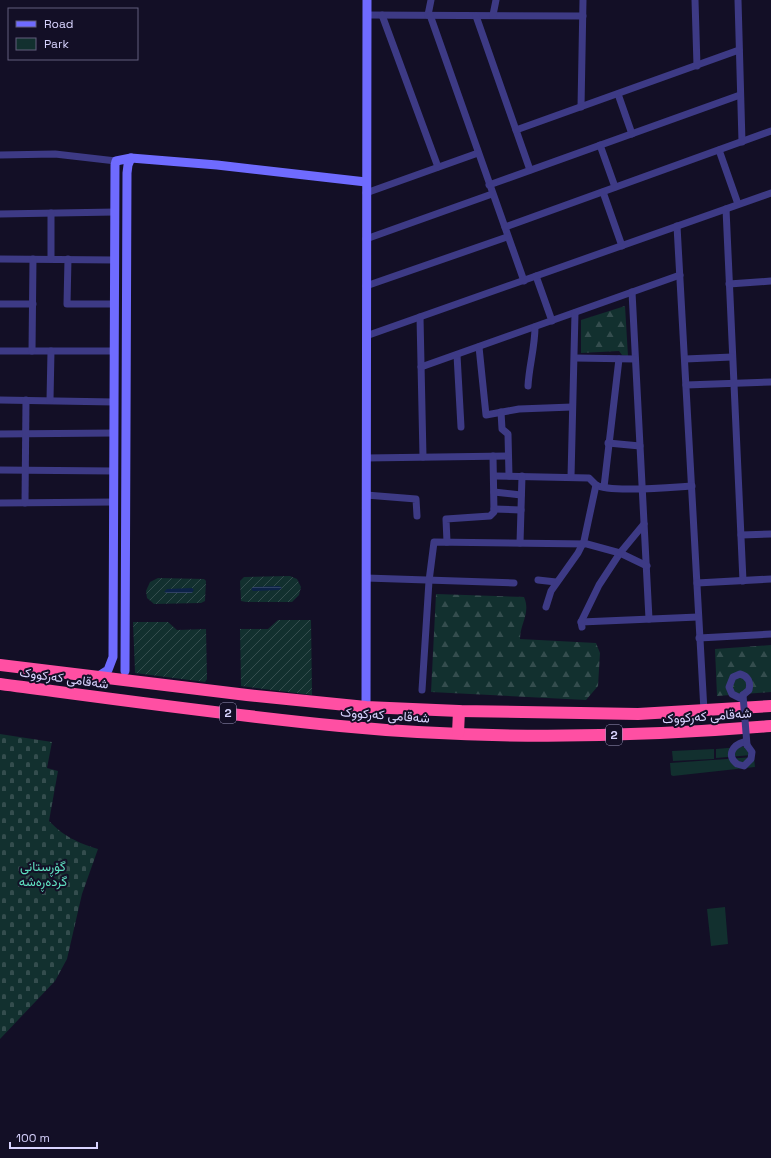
<svg xmlns="http://www.w3.org/2000/svg" width="771" height="1158" font-family="'Space Grotesk',Vazirmatn,sans-serif">
  <style>
    .green { fill: #12302f }
    .forest { fill: url(#forest-firs) }
    .cemetery { fill: url(#cemetery-stones) }
    .garden { fill: url(#garden-furrows) }
    .water { fill: url(#water-rules) }
    .lines { fill: none; stroke-linecap: round; stroke-linejoin: round }
    .street { stroke: #3d3a85; stroke-width: 7 }
    .secondary { stroke: #6f6bff; stroke-width: 9 }
    .highway { stroke: #ff4fa3; stroke-width: 12 }
    .street-bridge { stroke: #3d3a85; stroke-width: 7 }
    .labels { text-anchor: middle; dominant-baseline: central; stroke-width: 4; stroke-linejoin: round; paint-order: stroke }
    .shield { fill: #130f26; stroke: #9e99be; stroke-width: 1 }
    .shield-label { font-size: 12px; font-weight: bold; fill: #d9d4ff }
    .street-label { font-size: 13px; fill: #d9d4ff; stroke: #130f26 }
    .park-label { font-size: 13px; fill: #5fe0c0; stroke: #130f26 }
  </style>
  <defs>
    <pattern id="forest-firs" width="22" height="20" patternUnits="userSpaceOnUse"><rect width="22" height="20" fill="#12302f"/><path d="M5 1l3.5 6h-7zM16 11l3.5 6h-7z" fill="#344d4e"/></pattern>
    <pattern id="cemetery-stones" width="16" height="16" patternUnits="userSpaceOnUse"><rect width="16" height="16" fill="#12302f"/><path d="M2 7V4a2 2 0 0 1 4 0v3zM10 15v-3a2 2 0 0 1 4 0v3z" fill="#344d4e"/></pattern>
    <pattern id="garden-furrows" width="10" height="10" patternUnits="userSpaceOnUse"><rect width="10" height="10" fill="#12302f"/><path d="M-1 1l2-2M0 10L10 0M9 11l2-2" fill="none" stroke="#344d4e"/></pattern>
    <pattern id="water-rules" width="6" height="5" patternUnits="userSpaceOnUse"><rect width="6" height="5" fill="#0c2248"/><path d="M0 2.5h6" fill="none" stroke="#2f4163"/></pattern>
  </defs>
  <rect width="100%" height="100%" fill="#130f26"/>
  <!-- green -->
  <g class="green">
    <path d="M751,746L752,755L716,758V749Z"/>
    <path d="M714,749V759L673,761L672,751Z"/>
    <path d="M754,757L755,767L673,776L671,775L670,763Z"/>
    <path d="M725,907L728,944L711,946L707,909Z"/>
  </g>
  <!-- forest -->
  <g class="forest">
    <path d="M625,306L628,356L622,355L619,351L581,353V320Z"/>
    <path d="M436,594L524,597C531,613 520,624 520,639L596,643L600,653L598,686L586,700L431,692Z"/>
    <path d="M771,645V692L717,696L715,649Z"/>
  </g>
  <!-- cemetery -->
  <path class="cemetery" d="M0,734L52,742L47,768L58,771L49,821C65,837 76,842 98,849L82,894L67,959L55,981L0,1039Z"/>
  <!-- garden -->
  <g class="garden">
    <path d="M290,576L297,579L301,587L299,595L292,602H246L241,601L240,581L244,577Z"/>
    <path d="M158,578L204,579L206,581L205,601L201,603L154,604L147,598L146,591L150,582Z"/>
    <path d="M278,620H311L312,695L241,686L240,629H268Z"/>
    <path d="M133,622H168L177,630L206,629L207,679L205,682L135,673Z"/>
  </g>
  <!-- water -->
  <g class="water">
    <path d="M279,586L282,588L279,590L253,591L251,589L253,587Z"/>
    <path d="M192,588L194,590L192,593H167L164,592L167,589Z"/>
  </g>
  <g class="lines">
    <!-- street -->
    <g class="street">
      <path d="M695,0L697,66"/>
      <path d="M738,0L742,142"/>
      <path d="M367,15L583,16"/>
      <path d="M382,15L438,167"/>
      <path d="M428,15L431,0"/>
      <path d="M430,15L524,281"/>
      <path d="M493,15L496,0"/>
      <path d="M476,16L530,170"/>
      <path d="M618,94L632,134"/>
      <path d="M581,107L583,0"/>
      <path d="M516,130L739,50"/>
      <path d="M600,145L615,187"/>
      <path d="M719,150L738,204"/>
      <path d="M0,155L55,154L116,161"/>
      <path d="M489,185L740,95"/>
      <path d="M603,192L622,246"/>
      <path d="M366,193L478,153"/>
      <path d="M726,209L743,581"/>
      <path d="M0,214L115,212"/>
      <path d="M677,226L704,711"/>
      <path d="M505,227L771,131"/>
      <path d="M366,239L492,194"/>
      <path d="M0,259L115,260"/>
      <path d="M51,259V213"/>
      <path d="M68,259L67,304H114"/>
      <path d="M536,276L552,321"/>
      <path d="M729,284L771,281"/>
      <path d="M366,286L507,237"/>
      <path d="M632,292L649,619"/>
      <path d="M0,304H33"/>
      <path d="M420,317L423,457"/>
      <path d="M366,336L771,193"/>
      <path d="M479,347L486,415L519,409L572,407"/>
      <path d="M0,351H114"/>
      <path d="M32,351L33,259"/>
      <path d="M457,355L461,427"/>
      <path d="M575,358L635,359"/>
      <path d="M685,359L732,357"/>
      <path d="M421,367L680,275"/>
      <path d="M686,385L771,382"/>
      <path d="M528,386C529,366 535,347 535,327"/>
      <path d="M0,400L114,402"/>
      <path d="M50,400L51,351"/>
      <path d="M501,412L502,429L508,434L509,476"/>
      <path d="M0,434L114,433"/>
      <path d="M608,443L640,446"/>
      <path d="M366,458L508,456"/>
      <path d="M0,470L114,471"/>
      <path d="M494,476L589,478C591,480 594,483 596,485C609,493 674,487 692,486"/>
      <path d="M571,477L575,313"/>
      <path d="M604,487L619,359"/>
      <path d="M494,492L521,495"/>
      <path d="M366,495L416,499L417,516"/>
      <path d="M0,503L114,502"/>
      <path d="M25,503L26,400"/>
      <path d="M494,509L521,510"/>
      <path d="M741,535L771,534"/>
      <path d="M447,542L446,519L490,516L494,512L493,456"/>
      <path d="M520,543L522,476"/>
      <path d="M366,578L514,583"/>
      <path d="M538,580L556,582"/>
      <path d="M697,583L771,579"/>
      <path d="M546,607L551,591L578,553L584,541L596,485"/>
      <path d="M581,622L698,617"/>
      <path d="M582,627L581,622L599,585L620,553L644,524"/>
      <path d="M699,638L771,634"/>
      <path d="M422,690L429,581L434,542L587,544L620,553L647,566"/>
      <path d="M740,698L732,694L729,687L733,677L740,674C748,676 751,682 749,690L743,695"/>
      <path d="M744,742C733,745 726,755 737,764L744,766L751,759L752,752L747,745"/>
    </g>
    <!-- secondary -->
    <g class="secondary">
      <path d="M125,671L127,173L128,165L131,158"/>
      <path d="M97,677L108,670L113,657L115,165L116,161L131,158L217,165L366,182"/>
      <path d="M366,707L367,0"/>
    </g>
    <!-- highway -->
    <g class="highway">
      <path d="M0,665L247,695L366,707L459,711L638,714L771,706"/>
      <path d="M0,684C113,699 226,715 340,726C483,740 628,738 771,726"/>
      <path d="M458,733L459,711"/>
    </g>
    <!-- street-bridge -->
    <path class="street-bridge" d="M743,695L747,745"/>
  </g>
  <g class="labels">
    <!-- shield labels -->
    <g class="shield">
      <rect x="220" y="703" width="16" height="20" rx="3"/>
      <rect x="606" y="725" width="16" height="20" rx="3"/>
    </g>
    <g class="shield-label">
      <text x="228" y="713">2</text>
      <text x="614" y="735">2</text>
    </g>
    <!-- street labels -->
    <g class="street-label">
      <text transform="translate(64 678) rotate(8)">شەقامی کەرکووک</text>
      <text transform="translate(385 715) rotate(4)">شەقامی کەرکووک</text>
      <text transform="translate(707 716) rotate(-4)">شەقامی کەرکووک</text>
    </g>
    <!-- park labels -->
    <g class="park-label">
      <text x="43" y="866">گۆڕستانی<tspan x="43" dy="15">گردەڕەشە</tspan></text>
    </g>
  </g>
  <!-- legend -->
  <rect x="8" y="8" width="130" height="52" fill="#130f26" stroke="#625e7d"/>
  <rect x="16" y="21" width="20" height="6" fill="#6f6bff" stroke="#625e7d"/>
  <text x="44" y="28" font-size="12" fill="#d9d4ff">Road</text>
  <rect x="16" y="38" width="20" height="12" fill="#12302f" stroke="#625e7d"/>
  <text x="44" y="48" font-size="12" fill="#d9d4ff">Park</text>
  <!-- scale -->
  <path d="M10 1142v6h87v-6" fill="none" stroke="#d9d4ff" stroke-width="2"/>
  <text x="16" y="1142" font-size="12" fill="#d9d4ff" stroke="#130f26" stroke-width="3" paint-order="stroke">100 m</text>
</svg>
